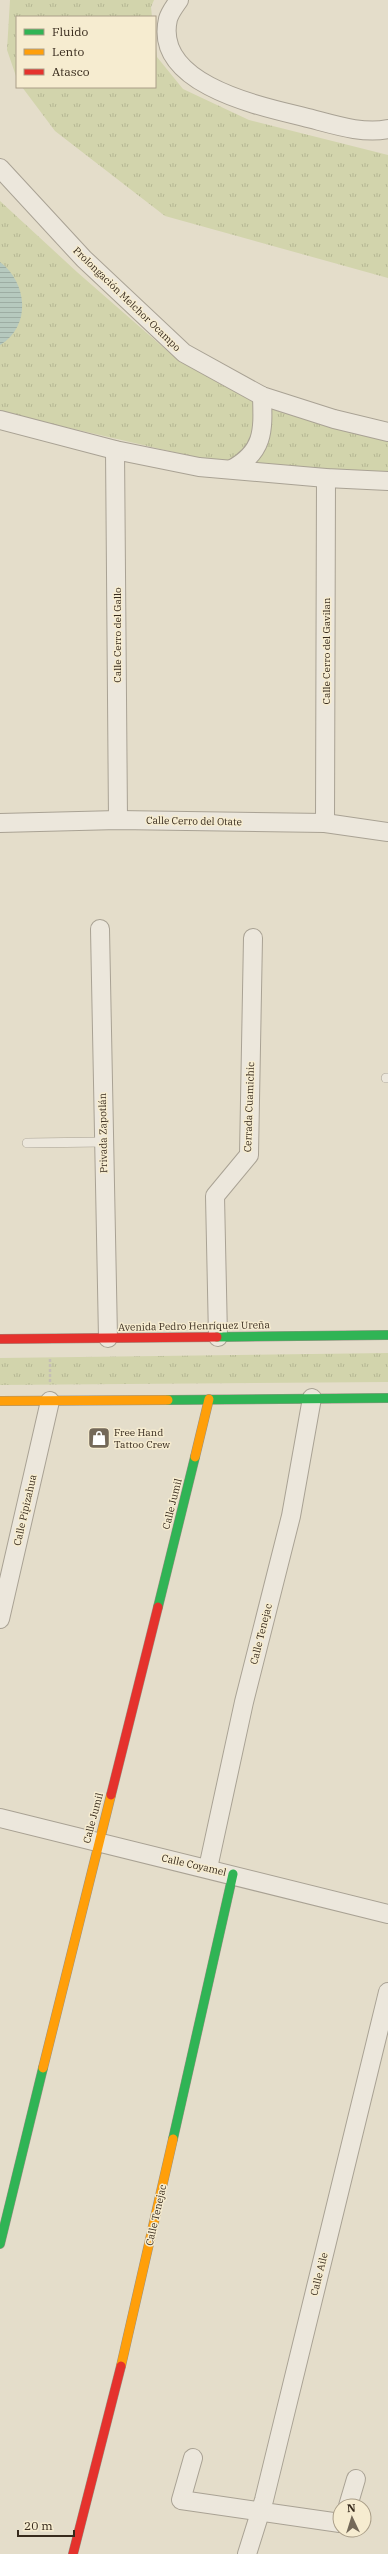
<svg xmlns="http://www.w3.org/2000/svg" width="388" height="2554" font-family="'IBM Plex Serif',serif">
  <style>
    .park { fill: url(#park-tufts) }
    .water { fill: url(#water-rules) }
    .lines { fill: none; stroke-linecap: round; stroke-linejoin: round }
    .lane-casing { stroke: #a9a294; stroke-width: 10 }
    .street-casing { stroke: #a9a294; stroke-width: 20 }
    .fast-casing { stroke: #999184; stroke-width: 10 }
    .slow-casing { stroke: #999184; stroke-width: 10 }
    .jam-casing { stroke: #999184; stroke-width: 10 }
    .path { stroke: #c4beb4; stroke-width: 2.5; stroke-dasharray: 3 2; stroke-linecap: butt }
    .lane { stroke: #ece7dc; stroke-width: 9 }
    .street { stroke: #ece7dc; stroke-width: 18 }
    .fast { stroke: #30b455; stroke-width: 9 }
    .slow { stroke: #ff9f0a; stroke-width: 9 }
    .jam { stroke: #e5322d; stroke-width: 9 }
    .labels { text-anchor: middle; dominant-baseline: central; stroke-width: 3; stroke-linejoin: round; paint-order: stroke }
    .street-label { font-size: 10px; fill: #372a1c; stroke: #f6ecd0 }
    .poi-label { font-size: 10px; fill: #372a1c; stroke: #f6ecd0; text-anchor: start }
  </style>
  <defs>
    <pattern id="park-tufts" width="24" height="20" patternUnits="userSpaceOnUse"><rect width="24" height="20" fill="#d2d4ac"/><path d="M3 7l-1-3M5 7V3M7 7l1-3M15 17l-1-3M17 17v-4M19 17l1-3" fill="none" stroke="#b5b693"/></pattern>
    <pattern id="water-rules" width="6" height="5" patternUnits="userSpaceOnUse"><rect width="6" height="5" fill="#b6c9be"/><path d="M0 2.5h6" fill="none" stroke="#9dada3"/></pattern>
  </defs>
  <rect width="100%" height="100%" fill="#e4ddca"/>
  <!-- park -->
  <g class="park">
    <path d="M10,0H154L151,7L152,17H17V79L7,50Z"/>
    <path d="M155,39L157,57L183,89L249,120L388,155V278L165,216L55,131L22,87H155Z"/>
    <path d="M0,201L77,272L180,362L298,412L388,436V476L208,460L0,412Z"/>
    <path d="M388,1353V1382L0,1385V1358Z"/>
  </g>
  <!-- water -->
  <path class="water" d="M0,262C27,282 32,326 0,345Z"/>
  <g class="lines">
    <!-- lane casing -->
    <g class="lane-casing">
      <g id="lane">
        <path d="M386,1078H388"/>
        <path d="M27,1143L104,1142"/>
      </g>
    </g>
    <!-- street casing -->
    <g class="street-casing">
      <g id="street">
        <path d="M179,0C175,6 170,12 168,19C153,84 259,106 304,117C329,123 362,135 388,129"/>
        <path d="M0,168L84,259L184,353L262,396L334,419L388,432"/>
        <path d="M0,420L115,450L199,467L326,478L388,481"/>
        <path d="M115,450L118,820"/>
        <path d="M232,469C265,451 263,429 262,396"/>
        <path d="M0,823L118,820L325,823L388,832"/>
        <path d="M325,823L326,478"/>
        <path d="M100,929L108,1338"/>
        <path d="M218,1337L215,1196L249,1155L253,938"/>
        <path d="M0,1619L50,1401"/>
        <path d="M0,1818L388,1914"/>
        <path d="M208,1868L244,1702L291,1516L312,1398"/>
        <path d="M193,2458L181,2500L340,2523"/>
        <path d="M348,2506L356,2479"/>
        <path d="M247,2554L264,2500L388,1992"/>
      </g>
    </g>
    <!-- fast casing -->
    <g class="fast-casing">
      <g id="fast">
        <path d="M217,1337L388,1335"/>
        <path d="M168,1400L388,1398"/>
        <path d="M158,1607L195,1457"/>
        <path d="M173,2139L233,1874"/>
        <path d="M0,2244L43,2068"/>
      </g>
    </g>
    <!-- slow casing -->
    <g class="slow-casing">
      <g id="slow">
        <path d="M0,1401L168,1400"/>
        <path d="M195,1457L209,1399"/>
        <path d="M43,2068L111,1795"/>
        <path d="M121,2366L173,2139"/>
      </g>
    </g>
    <!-- jam casing -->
    <g class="jam-casing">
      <g id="jam">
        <path d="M0,1339L217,1337"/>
        <path d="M111,1795L158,1607"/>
        <path d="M73,2554L121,2366"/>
      </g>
    </g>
    <!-- path -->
    <path class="path" d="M50,1382V1359"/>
    <!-- lane -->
    <use href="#lane" class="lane"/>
    <!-- street -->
    <use href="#street" class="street"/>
    <!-- fast -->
    <use href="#fast" class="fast"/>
    <!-- slow -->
    <use href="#slow" class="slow"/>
    <!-- jam -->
    <use href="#jam" class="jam"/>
  </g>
  <!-- icons -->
  <defs>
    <g id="shop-square" transform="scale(1.15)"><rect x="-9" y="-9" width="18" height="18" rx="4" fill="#746959" stroke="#f6ecd0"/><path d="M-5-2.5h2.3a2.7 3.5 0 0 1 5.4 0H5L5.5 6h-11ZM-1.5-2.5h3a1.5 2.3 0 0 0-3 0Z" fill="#fff"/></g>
  </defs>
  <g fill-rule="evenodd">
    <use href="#shop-square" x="99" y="1438"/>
  </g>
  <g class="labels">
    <!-- street labels -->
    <g class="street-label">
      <text transform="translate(127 299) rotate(44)">Prolongación Melchor Ocampo</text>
      <text transform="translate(117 635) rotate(-90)">Calle Cerro del Gallo</text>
      <text transform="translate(326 651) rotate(-90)">Calle Cerro del Gavilan</text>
      <text transform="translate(194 821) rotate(1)">Calle Cerro del Otate</text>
      <text transform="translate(249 1107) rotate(-88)">Cerrada Cuamichic</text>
      <text transform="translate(103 1133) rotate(-91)">Privada Zapotlán</text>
      <text transform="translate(194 1326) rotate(-1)">Avenida Pedro Henríquez Ureña</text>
      <text transform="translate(172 1504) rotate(-76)">Calle Jumil</text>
      <text transform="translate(25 1510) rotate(-77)">Calle Pipizahua</text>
      <text transform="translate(261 1634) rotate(-76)">Calle Tenejac</text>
      <text transform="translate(93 1818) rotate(-75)">Calle Jumil</text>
      <text transform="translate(194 1865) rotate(13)">Calle Coyamel</text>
      <text transform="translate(156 2215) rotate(-77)">Calle Tenejac</text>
      <text transform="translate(319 2274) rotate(-76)">Calle Aile</text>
    </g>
    <!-- poi labels -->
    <g class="poi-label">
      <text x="114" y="1432">Free Hand<tspan x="114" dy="12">Tattoo Crew</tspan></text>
    </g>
  </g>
  <!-- legend -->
  <rect x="16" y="16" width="140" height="72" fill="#f6ecd0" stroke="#aa9e88"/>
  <rect x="24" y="29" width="20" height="6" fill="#30b455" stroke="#aa9e88"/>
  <text x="52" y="36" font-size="12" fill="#372a1c">Fluido</text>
  <rect x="24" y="49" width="20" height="6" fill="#ff9f0a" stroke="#aa9e88"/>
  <text x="52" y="56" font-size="12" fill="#372a1c">Lento</text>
  <rect x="24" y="69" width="20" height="6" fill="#e5322d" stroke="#aa9e88"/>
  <text x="52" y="76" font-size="12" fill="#372a1c">Atasco</text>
  <!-- north arrow -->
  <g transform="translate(352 2518) rotate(356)"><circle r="19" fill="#f6ecd0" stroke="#aa9e88"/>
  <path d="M0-3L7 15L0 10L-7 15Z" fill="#746959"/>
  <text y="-6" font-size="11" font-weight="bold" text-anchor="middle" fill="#372a1c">N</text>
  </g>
  <!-- scale -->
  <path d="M18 2530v6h56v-6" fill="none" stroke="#372a1c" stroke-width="2"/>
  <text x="24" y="2530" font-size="12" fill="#372a1c" stroke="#f6ecd0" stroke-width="3" paint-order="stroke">20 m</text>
</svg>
